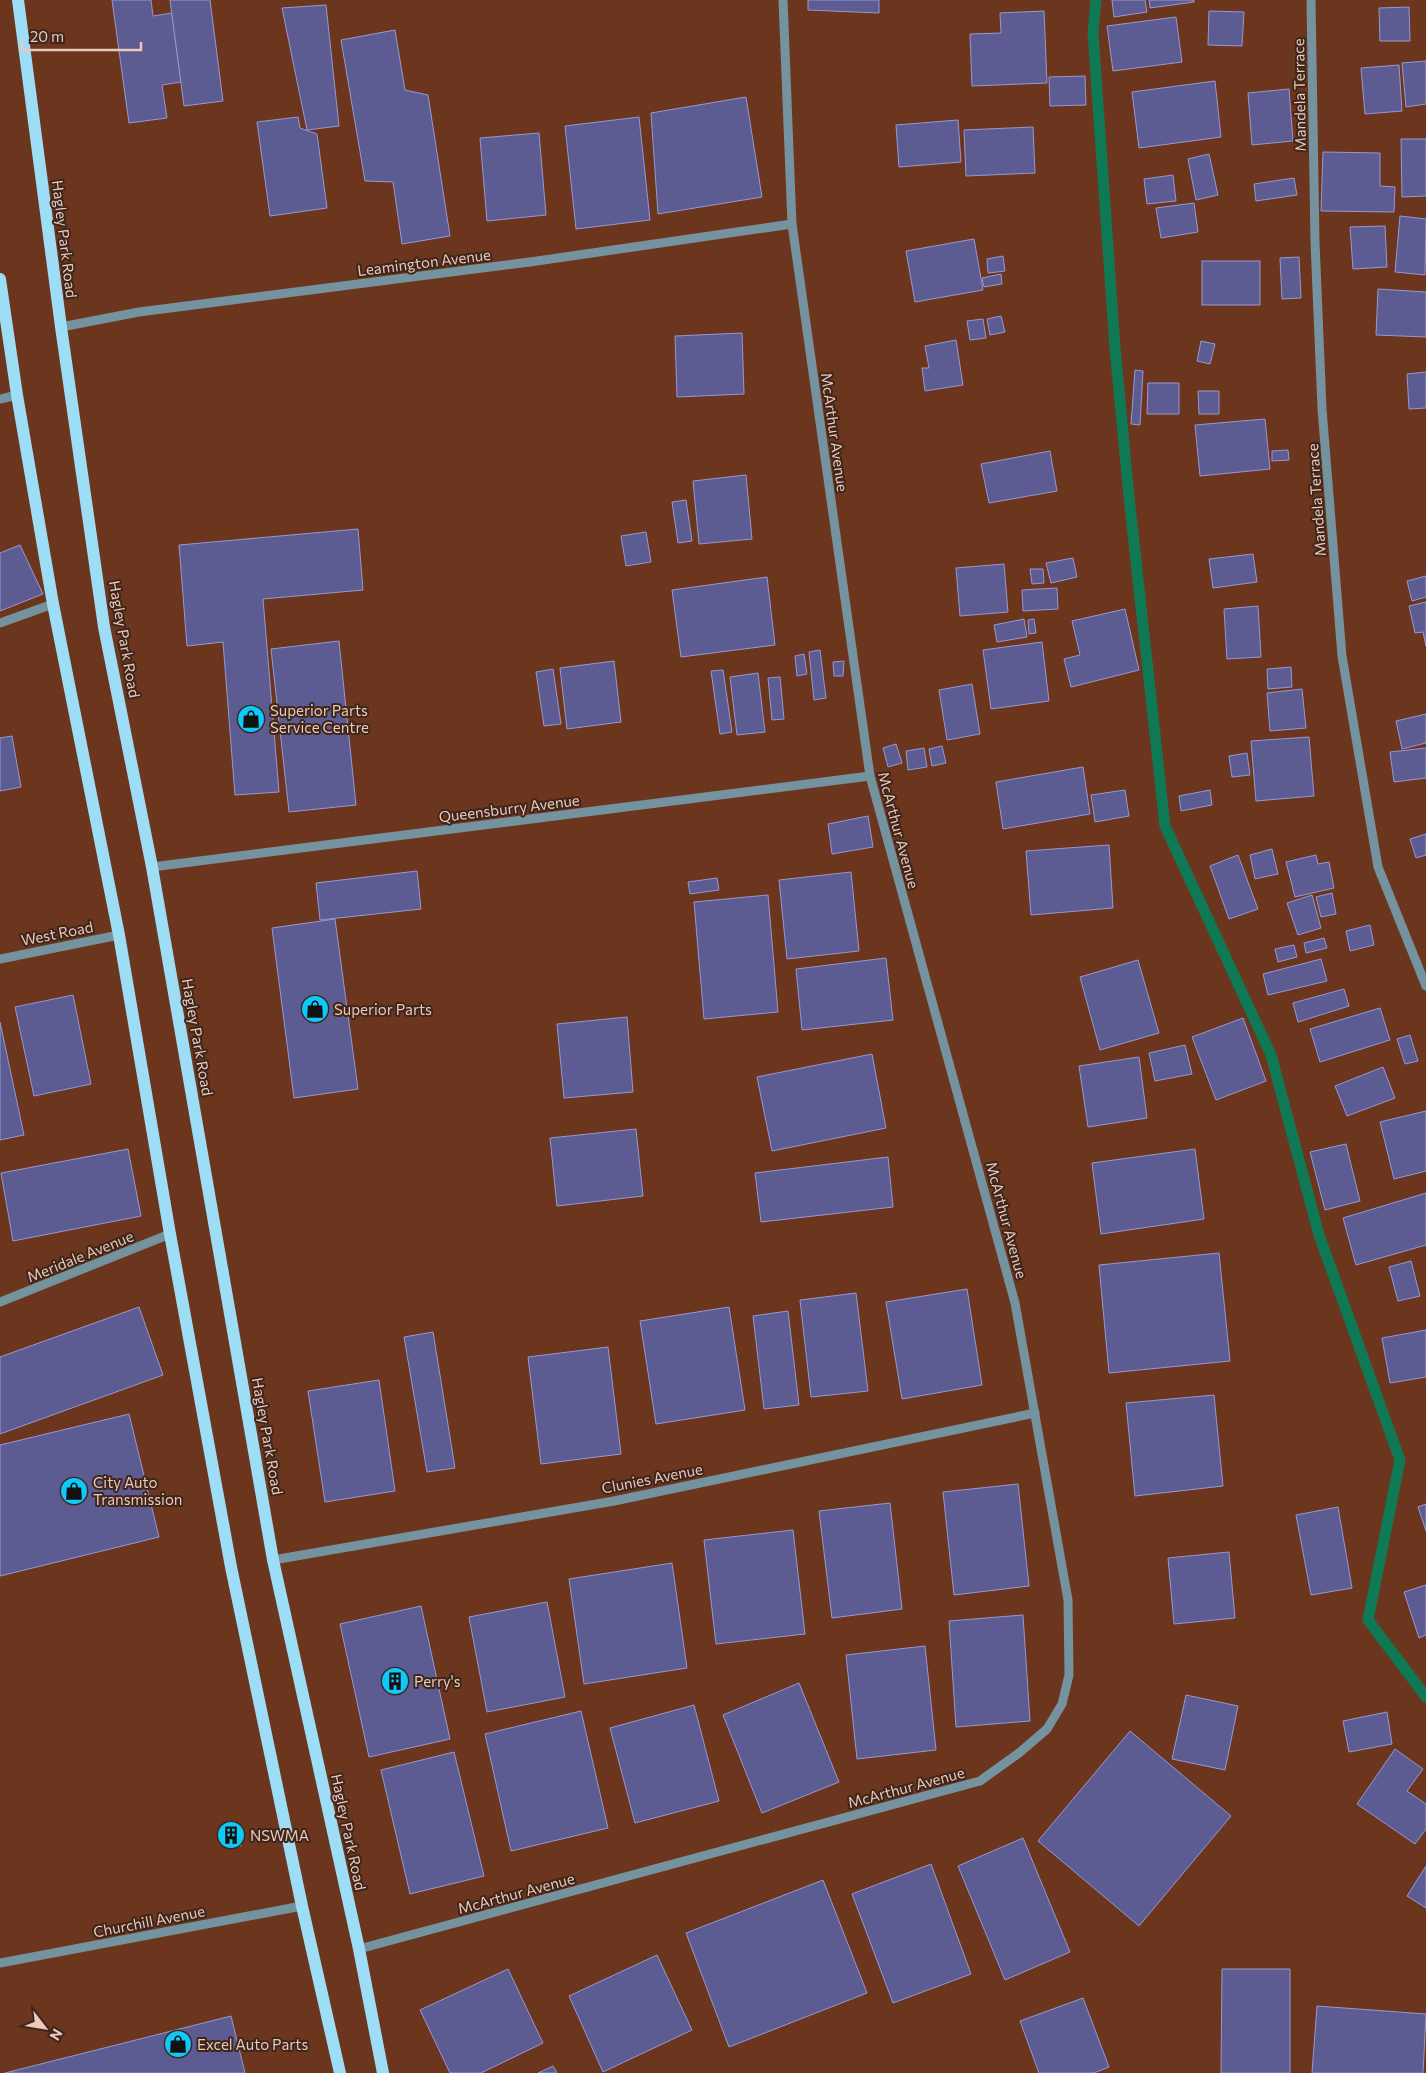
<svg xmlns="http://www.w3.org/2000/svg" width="1426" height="2073" font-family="Commissioner,sans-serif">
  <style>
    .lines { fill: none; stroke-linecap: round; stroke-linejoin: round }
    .stream { stroke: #0f7955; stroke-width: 11 }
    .building { fill: #5d5c92; stroke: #9798d2 }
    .minor { stroke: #74939e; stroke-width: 9 }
    .major { stroke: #9dddf5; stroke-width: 12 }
    .labels { text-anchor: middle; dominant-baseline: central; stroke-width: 4; stroke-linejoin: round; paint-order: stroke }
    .street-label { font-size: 15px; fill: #ebc9bc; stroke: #3f261b }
    .poi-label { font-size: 15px; fill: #ebc9bc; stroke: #3f261b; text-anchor: start }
  </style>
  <rect width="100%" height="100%" fill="#6c361e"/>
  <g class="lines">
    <!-- stream -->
    <path class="stream" d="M1096,0L1093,33L1115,348L1129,497L1165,826L1271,1055L1319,1235L1400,1460L1368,1620L1426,1697"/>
  </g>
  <!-- building -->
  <g class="building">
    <path d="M112,0H151L153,16L172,13L181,82L162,85L167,118L129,123Z"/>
    <path d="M170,0H210L223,101L184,106Z"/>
    <path d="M808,0H879V13L808,10Z"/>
    <path d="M1112,0H1145L1147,12L1114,17Z"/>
    <path d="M1149,0H1194V2L1150,8Z"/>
    <path d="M326,5L339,126L307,130L282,8Z"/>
    <path d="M1409,7L1410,41H1380L1379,8Z"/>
    <path d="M1044,11L1047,83L972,86L970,34L1001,33L1000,13Z"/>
    <path d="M1209,11L1244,12L1242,46L1208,45Z"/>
    <path d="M1176,17L1182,62L1113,71L1107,26Z"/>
    <path d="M395,30L405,90L428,95L450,236L402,244L393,182L365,181L341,40Z"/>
    <path d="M1426,61V104L1406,107L1402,63Z"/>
    <path d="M1399,65L1402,111L1365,114L1361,68Z"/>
    <path d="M1085,76L1086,105L1050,106L1049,77Z"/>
    <path d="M1215,81L1221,137L1139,148L1132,92Z"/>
    <path d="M1289,89L1293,141L1252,145L1248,93Z"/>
    <path d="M746,97L762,197L658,214L651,113Z"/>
    <path d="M298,117L300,128L317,134L327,208L270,216L257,122Z"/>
    <path d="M639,117L650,220L576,229L565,126Z"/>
    <path d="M958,120L961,162L899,167L896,125Z"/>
    <path d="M1033,127L1035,173L966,176L964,130Z"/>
    <path d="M539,133L546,215L487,221L480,138Z"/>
    <path d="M1401,139H1426V196L1402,197Z"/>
    <path d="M1323,152L1380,153V186L1395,187L1394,212L1321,211Z"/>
    <path d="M1209,154L1218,195L1196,200L1188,159Z"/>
    <path d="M1173,175L1176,201L1147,204L1144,179Z"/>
    <path d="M1294,178L1297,195L1256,201L1254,184Z"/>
    <path d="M1194,203L1198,232L1161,238L1156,208Z"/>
    <path d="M1400,216L1426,219L1425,275L1395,272Z"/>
    <path d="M1385,226L1387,267L1353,269L1350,227Z"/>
    <path d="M974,239L983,290L915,302L906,251Z"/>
    <path d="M1003,256L1005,271L988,273L987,259Z"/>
    <path d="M1299,257L1301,298L1282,299L1280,258Z"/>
    <rect x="1202" y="261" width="58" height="44"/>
    <path d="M1001,274L1002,284L984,287L982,278Z"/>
    <path d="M1378,289L1426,292V337L1376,335Z"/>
    <path d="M1001,316L1005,332L990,335L987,319Z"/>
    <path d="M983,319L986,338L970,340L967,321Z"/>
    <path d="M742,333L744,394L677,397L675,336Z"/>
    <path d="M956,340L963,385L925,391L922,368H929L925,346Z"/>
    <path d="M1201,341L1215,344L1210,364L1197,361Z"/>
    <path d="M1135,370L1143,371L1140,425L1131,424Z"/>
    <path d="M1426,372V408L1409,409L1407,374Z"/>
    <path d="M1148,383H1179V414H1147Z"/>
    <path d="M1198,391H1219V414H1199Z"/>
    <path d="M1265,419L1270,469L1200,476L1195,425Z"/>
    <path d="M1288,450L1289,460L1272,461V451Z"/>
    <path d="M1050,451L1057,491L989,503L981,464Z"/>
    <path d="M746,475L752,539L699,544L693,481Z"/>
    <path d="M686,500L692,541L678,543L672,502Z"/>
    <path d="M358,529L363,590L263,599L279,792L235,795L223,642L187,646L179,545Z"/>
    <path d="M646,532L651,562L626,566L621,536Z"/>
    <path d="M20,545L43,594L0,611V553Z"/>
    <path d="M1253,554L1257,582L1213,588L1209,559Z"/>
    <path d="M1073,558L1077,577L1051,583L1046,563Z"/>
    <path d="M1004,564L1008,612L960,616L956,568Z"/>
    <path d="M1030,569H1043L1044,583L1032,584Z"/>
    <path d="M1426,576V597L1412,601L1407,581Z"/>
    <path d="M767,577L775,645L681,657L672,590Z"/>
    <path d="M1057,588L1058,609L1023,611L1022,590Z"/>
    <path d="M1426,602V646L1423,632L1415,633L1409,606Z"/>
    <path d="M1258,606L1261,657L1227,659L1224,609Z"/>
    <path d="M1125,609L1139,670L1071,687L1064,659L1080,655L1072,621Z"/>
    <path d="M1024,619L1027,637L997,642L994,625Z"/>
    <path d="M1034,619L1036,633L1029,634L1028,620Z"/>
    <path d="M339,641L356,805L289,812L271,649Z"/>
    <path d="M1042,642L1049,701L991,709L983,650Z"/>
    <path d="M820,650L826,698L814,700L809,652Z"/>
    <path d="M804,654L807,674L797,676L795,656Z"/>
    <path d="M614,661L621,722L567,729L560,668Z"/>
    <path d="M844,661L843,676H834L833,662Z"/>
    <path d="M1291,667L1292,687L1268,689L1267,669Z"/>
    <path d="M553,669L561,724L544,726L536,672Z"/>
    <path d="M723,670L732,732L720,734L711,671Z"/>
    <path d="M758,673L765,732L737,735L730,677Z"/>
    <path d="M780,677L784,719L772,720L768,678Z"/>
    <path d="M972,684L980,734L947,740L939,690Z"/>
    <path d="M1302,689L1306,728L1270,731L1267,693Z"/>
    <path d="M1426,714V743L1402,749L1396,721Z"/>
    <path d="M12,736L21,787L0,791V738Z"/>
    <path d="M1309,737L1314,796L1256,801L1251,741Z"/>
    <path d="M896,744L902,763L888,767L883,748Z"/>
    <path d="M942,746L946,763L932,766L929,749Z"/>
    <path d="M924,748L927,767L908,770L906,751Z"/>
    <path d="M1426,748V778L1394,782L1390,752Z"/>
    <path d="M1247,753L1250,775L1232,777L1229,756Z"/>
    <path d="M1083,767L1090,814L1003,829L996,782Z"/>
    <path d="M1125,790L1129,816L1095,822L1091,795Z"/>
    <path d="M1210,790L1212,805L1181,811L1179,796Z"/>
    <path d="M868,816L873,847L832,854L828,824Z"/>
    <path d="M1426,834V855L1416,858L1410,839Z"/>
    <path d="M1109,845L1113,908L1031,915L1026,851Z"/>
    <path d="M1272,849L1278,874L1255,879L1250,855Z"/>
    <path d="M1238,855L1258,909L1229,919L1210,866Z"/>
    <path d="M1316,855L1318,864L1329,862L1334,888L1295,897L1286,862Z"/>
    <path d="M417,871L421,909L320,920L316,883Z"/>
    <path d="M851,872L859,951L787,959L779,880Z"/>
    <path d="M717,878L719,890L690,894L688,882Z"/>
    <path d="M1332,893L1336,914L1321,917L1316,897Z"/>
    <path d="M768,895L778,1012L704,1019L694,902Z"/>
    <path d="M1312,895L1321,928L1298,935L1287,903Z"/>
    <path d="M335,919L358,1089L294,1098L272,928Z"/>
    <path d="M1370,925L1374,945L1350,951L1346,931Z"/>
    <path d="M1324,938L1327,948L1306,953L1304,943Z"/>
    <path d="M1294,945L1297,957L1278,962L1275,949Z"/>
    <path d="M886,958L893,1020L802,1030L796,969Z"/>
    <path d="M1321,959L1327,981L1268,995L1263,974Z"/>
    <path d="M1138,960L1159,1033L1100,1050L1080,977Z"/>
    <path d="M1344,989L1349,1006L1298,1022L1293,1003Z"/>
    <path d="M73,995L91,1084L34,1096L15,1007Z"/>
    <path d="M1380,1008L1390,1040L1320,1062L1310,1029Z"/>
    <path d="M627,1017L633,1092L564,1098L557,1024Z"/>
    <path d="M1243,1018L1266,1081L1216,1100L1192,1037Z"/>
    <path d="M0,1022L24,1135L0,1140Z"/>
    <path d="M1410,1035L1418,1061L1405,1064L1397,1039Z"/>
    <path d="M1185,1045L1192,1074L1155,1081L1149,1053Z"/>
    <path d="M872,1054L886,1128L772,1151L757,1077Z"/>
    <path d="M1139,1057L1147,1118L1088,1127L1079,1066Z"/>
    <path d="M1383,1067L1395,1098L1347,1116L1335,1086Z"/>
    <path d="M1426,1111V1171L1394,1179L1380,1122Z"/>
    <path d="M636,1129L643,1196L557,1206L550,1138Z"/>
    <path d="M1346,1144L1360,1201L1325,1210L1310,1152Z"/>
    <path d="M128,1149L141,1216L13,1241L1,1173Z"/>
    <path d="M1195,1149L1204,1219L1101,1234L1092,1163Z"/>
    <path d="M888,1157L893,1207L761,1222L755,1173Z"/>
    <path d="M1426,1193V1245L1356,1265L1343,1218Z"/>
    <path d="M1219,1253L1230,1361L1109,1373L1099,1265Z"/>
    <path d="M1411,1261L1420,1296L1398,1301L1389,1267Z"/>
    <path d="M967,1289L982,1385L902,1399L886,1302Z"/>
    <path d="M856,1293L868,1391L811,1397L800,1300Z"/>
    <path d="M139,1307L163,1375L0,1434V1357Z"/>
    <path d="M729,1307L745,1410L656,1424L640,1321Z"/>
    <path d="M788,1311L799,1405L764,1409L753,1316Z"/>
    <path d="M1426,1330V1377L1390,1383L1382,1338Z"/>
    <path d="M433,1332L455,1468L427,1472L404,1337Z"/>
    <path d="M608,1347L621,1454L541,1464L528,1357Z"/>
    <path d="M379,1380L395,1491L325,1502L308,1391Z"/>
    <path d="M1214,1395L1223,1486L1135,1496L1126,1403Z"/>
    <path d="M129,1414L159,1537L0,1576V1445Z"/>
    <path d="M1018,1484L1029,1586L954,1595L943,1492Z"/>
    <path d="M890,1503L902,1609L832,1618L819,1511Z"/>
    <path d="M1426,1504V1531L1418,1507Z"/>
    <path d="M1338,1507L1352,1588L1311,1595L1296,1515Z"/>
    <path d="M793,1530L805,1634L716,1644L704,1540Z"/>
    <path d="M1229,1552L1235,1618L1174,1624L1168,1558Z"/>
    <path d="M672,1563L687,1668L584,1684L569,1579Z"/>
    <path d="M1426,1585V1635L1419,1638L1404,1592Z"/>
    <path d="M547,1602L565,1697L487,1712L469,1617Z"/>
    <path d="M421,1606L450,1739L369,1757L340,1624Z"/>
    <path d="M1023,1615L1030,1721L956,1727L949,1621Z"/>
    <path d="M925,1646L936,1750L857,1759L846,1655Z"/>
    <path d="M799,1683L839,1782L762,1813L723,1715Z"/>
    <path d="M1186,1695L1238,1706L1225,1770L1172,1759Z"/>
    <path d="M694,1705L719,1801L635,1823L610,1728Z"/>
    <path d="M581,1711L608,1828L511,1851L485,1734Z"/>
    <path d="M1387,1712L1392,1744L1349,1752L1343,1721Z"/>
    <path d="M1130,1731L1231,1816L1139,1926L1038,1841Z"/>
    <path d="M1395,1749L1423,1769L1407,1791L1426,1804V1829L1415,1844L1357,1804Z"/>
    <path d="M454,1752L484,1876L410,1894L381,1770Z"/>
    <path d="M222,1826H242L241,1846L221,1845Z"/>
    <path d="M1023,1838L1070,1952L1005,1980L958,1866Z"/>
    <path d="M931,1864L971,1974L893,2003L852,1894Z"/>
    <path d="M1426,1866V1908L1407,1896Z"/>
    <path d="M823,1880L867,1993L729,2047L686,1933Z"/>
    <path d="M657,1955L692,2030L603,2072L569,1996Z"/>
    <path d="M508,1969L543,2043L481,2073H450L420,2010Z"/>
    <path d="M1222,1969H1290V2073H1221Z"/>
    <path d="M1083,1998L1109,2067L1094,2073H1039L1020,2021Z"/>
    <path d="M1317,2006L1426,2014L1423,2073H1312Z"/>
    <path d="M231,2016L245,2073H5Z"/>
    <path d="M553,2066L557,2073H538Z"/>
  </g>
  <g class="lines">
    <!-- minor -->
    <g class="minor">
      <path d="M1311,0L1315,242L1322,409L1342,656L1378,867L1426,986"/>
      <path d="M61,327L139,312L530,262L792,224"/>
      <path d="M0,399L17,395"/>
      <path d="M0,623L53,604"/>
      <path d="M152,867L870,776"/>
      <path d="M0,959L119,935"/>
      <path d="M0,1302L170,1234"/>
      <path d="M273,1560L614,1501L1035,1413"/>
      <path d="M359,1949L980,1781L1019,1753L1047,1729L1062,1704L1069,1675L1068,1600L1015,1303L870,776L792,224L783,0"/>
      <path d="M0,1963L302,1906"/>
    </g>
    <!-- major -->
    <g class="major">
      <path d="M18,0L61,327L104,627L152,867L273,1560L359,1949L383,2073"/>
      <path d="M0,279L17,395L53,604L119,935L170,1234L231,1567L302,1906L340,2073"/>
    </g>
  </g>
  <!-- icons -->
  <defs>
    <g id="shop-disc" transform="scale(1.4375)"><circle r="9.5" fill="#0ecafa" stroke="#3f261b"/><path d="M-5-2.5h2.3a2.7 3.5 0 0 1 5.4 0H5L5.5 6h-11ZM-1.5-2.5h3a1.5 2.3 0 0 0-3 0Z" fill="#111"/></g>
    <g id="building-disc" transform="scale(1.4375)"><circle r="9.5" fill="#0ecafa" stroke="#3f261b"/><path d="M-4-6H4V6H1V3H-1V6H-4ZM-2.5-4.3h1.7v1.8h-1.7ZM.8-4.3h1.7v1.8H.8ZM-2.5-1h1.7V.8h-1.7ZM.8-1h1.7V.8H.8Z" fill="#111"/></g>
  </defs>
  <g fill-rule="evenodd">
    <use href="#shop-disc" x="251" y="719"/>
    <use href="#shop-disc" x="315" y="1009"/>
    <use href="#shop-disc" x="74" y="1491"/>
    <use href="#building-disc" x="395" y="1681"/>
    <use href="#building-disc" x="231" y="1835"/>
    <use href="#shop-disc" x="178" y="2044"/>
  </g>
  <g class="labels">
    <!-- street labels -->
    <g class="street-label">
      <text transform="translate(1299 95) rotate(-91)">Mandela Terrace</text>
      <text transform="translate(65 239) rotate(83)">Hagley Park Road</text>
      <text transform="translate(424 262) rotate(-7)">Leamington Avenue</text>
      <text transform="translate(835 432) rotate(82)">McArthur Avenue</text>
      <text transform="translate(1316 500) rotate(-94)">Mandela Terrace</text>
      <text transform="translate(125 639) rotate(80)">Hagley Park Road</text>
      <text transform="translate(509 808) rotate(-7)">Queensburry Avenue</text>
      <text transform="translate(899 830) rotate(75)">McArthur Avenue</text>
      <text transform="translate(57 933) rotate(-11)">West Road</text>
      <text transform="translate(198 1037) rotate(80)">Hagley Park Road</text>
      <text transform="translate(1007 1220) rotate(75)">McArthur Avenue</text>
      <text transform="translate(80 1256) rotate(-22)">Meridale Avenue</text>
      <text transform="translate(268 1436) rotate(80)">Hagley Park Road</text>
      <text transform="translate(652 1478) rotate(-11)">Clunies Avenue</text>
      <text transform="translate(906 1787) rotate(-15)">McArthur Avenue</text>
      <text transform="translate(349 1832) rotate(78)">Hagley Park Road</text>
      <text transform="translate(516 1893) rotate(-15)">McArthur Avenue</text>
      <text transform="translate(149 1921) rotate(-11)">Churchill Avenue</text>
    </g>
    <!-- poi labels -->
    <g class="poi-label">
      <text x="270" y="710">Superior Parts<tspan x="270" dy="17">Service Centre</tspan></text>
      <text x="334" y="1009">Superior Parts</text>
      <text x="93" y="1482">City Auto<tspan x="93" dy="17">Transmission</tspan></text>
      <text x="414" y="1681">Perry's</text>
      <text x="250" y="1835">NSWMA</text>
      <text x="197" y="2044">Excel Auto Parts</text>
    </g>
  </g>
  <!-- north arrow -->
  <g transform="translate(45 2028) rotate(121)" stroke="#3f261b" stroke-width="4" paint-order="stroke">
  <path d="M0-4L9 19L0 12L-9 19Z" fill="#ebc9bc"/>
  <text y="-8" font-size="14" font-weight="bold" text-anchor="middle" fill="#ebc9bc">N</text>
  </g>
  <!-- scale -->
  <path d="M22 42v8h119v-8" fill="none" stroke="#ebc9bc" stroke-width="2.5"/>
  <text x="30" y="42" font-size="15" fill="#ebc9bc" stroke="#3f261b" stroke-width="4" paint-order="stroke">20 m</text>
</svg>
